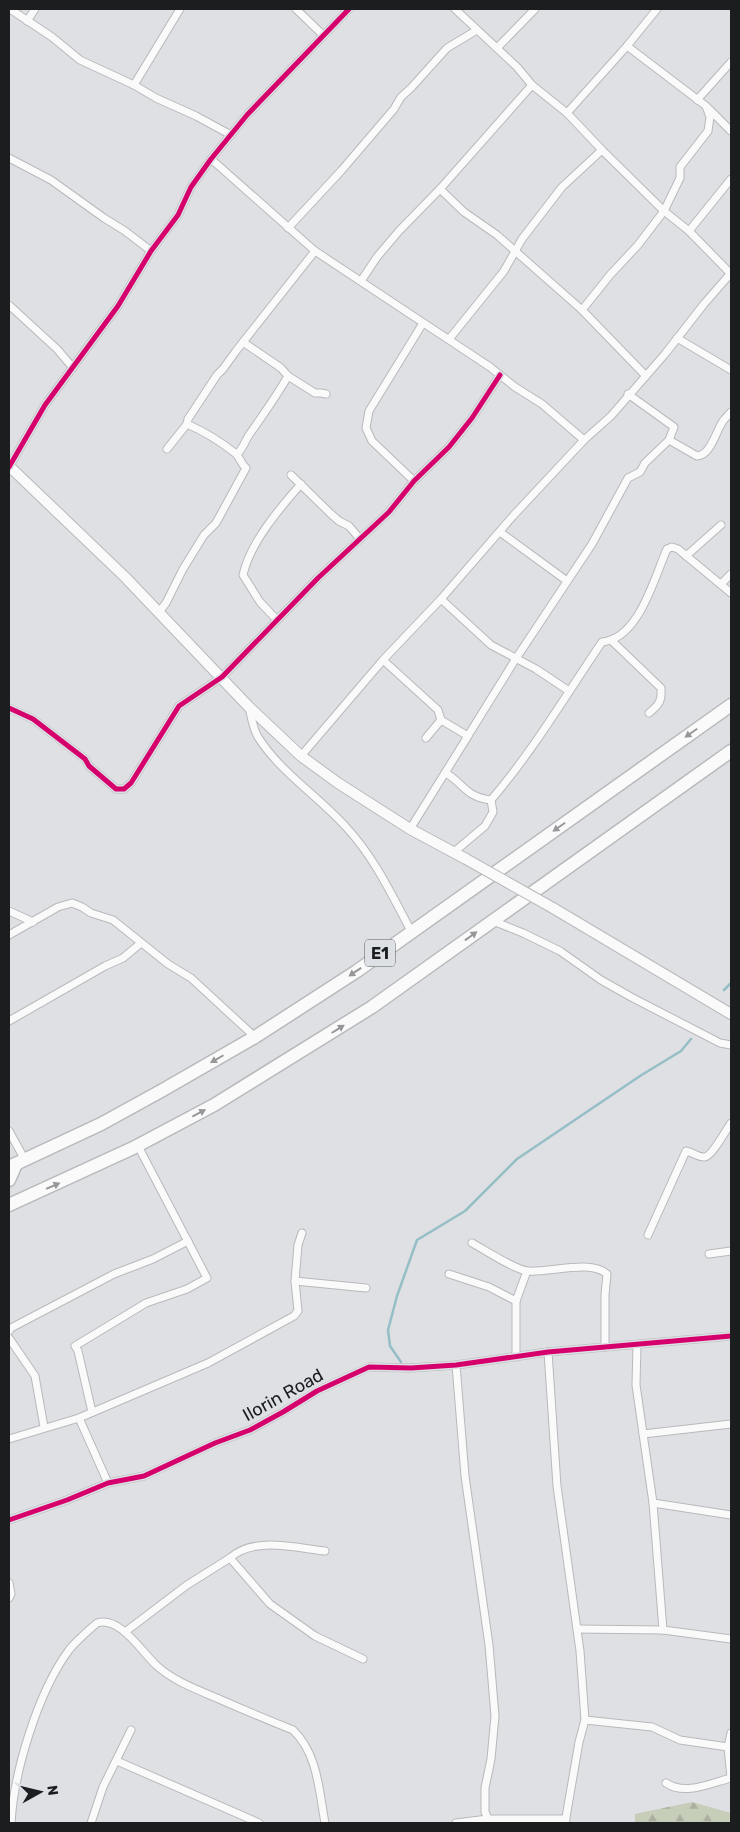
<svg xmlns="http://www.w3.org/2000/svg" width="740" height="1832" font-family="Rubik,sans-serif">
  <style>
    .forest { fill: url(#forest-firs) }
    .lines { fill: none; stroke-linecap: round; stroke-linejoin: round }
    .stream { stroke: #96bec6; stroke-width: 2.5 }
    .minor-casing { stroke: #b8b9bb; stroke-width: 9 }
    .secondary-casing { stroke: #b8b9bb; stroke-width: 12 }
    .motorway-casing { stroke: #b8b9bb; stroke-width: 15 }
    .minor { stroke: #fafafb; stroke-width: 7 }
    .secondary { stroke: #fafafb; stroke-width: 10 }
    .motorway { stroke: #fafafb; stroke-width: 12 }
    .secondary-bridge-casing { stroke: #b8b9bb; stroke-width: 12; stroke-linecap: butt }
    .secondary-bridge { stroke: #fafafb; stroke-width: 10 }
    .cycleway-casing { stroke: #dde0e4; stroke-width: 8 }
    .cycleway { stroke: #d6006c; stroke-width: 5 }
    .oneway { fill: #969798 }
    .labels { text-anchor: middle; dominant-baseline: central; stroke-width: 5; stroke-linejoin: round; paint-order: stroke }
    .shield { fill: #dde0e4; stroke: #565859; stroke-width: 1 }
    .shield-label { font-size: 16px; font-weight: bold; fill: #1c1d1e }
    .street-label { font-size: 18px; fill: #1c1d1e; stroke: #dde0e4 }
  </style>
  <defs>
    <pattern id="forest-firs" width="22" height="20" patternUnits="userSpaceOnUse" patternTransform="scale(1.25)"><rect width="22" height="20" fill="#c6cdb9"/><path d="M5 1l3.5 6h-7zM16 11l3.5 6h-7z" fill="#aab09f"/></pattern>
  </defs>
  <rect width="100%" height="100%" fill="#dee0e3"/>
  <!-- forest -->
  <path class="forest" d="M692,1802L731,1813V1823H635V1814Z"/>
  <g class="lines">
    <!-- stream -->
    <g class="stream">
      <path d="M724,990L731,983"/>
      <path d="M401,1362L390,1346L388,1330L397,1296L417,1240L465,1211L517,1159L640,1076L681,1051L691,1039"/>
    </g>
    <!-- minor casing -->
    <g class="minor-casing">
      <g id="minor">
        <path d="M10,9L52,37L80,60L134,85L156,98L196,116L231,135"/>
        <path d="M296,9L323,35"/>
        <path d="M455,9L517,67L532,85L567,113L602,150L664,211L689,231L731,274"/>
        <path d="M27,21L35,9"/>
        <path d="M497,48L535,9"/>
        <path d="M134,85L180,9"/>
        <path d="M697,100L731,62"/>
        <path d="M708,108L731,131"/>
        <path d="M567,113L627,46L657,9"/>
        <path d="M9,158L51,180L104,218L125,231L151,251"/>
        <path d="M211,159L315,251L490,367L515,387L542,404L584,440"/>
        <path d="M440,189L464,212L497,235L582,310L646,376"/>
        <path d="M288,228L341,171L394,109L401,97L411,88L447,48L477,30"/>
        <path d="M689,231L731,179"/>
        <path d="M361,281L377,257L399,231L440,189L532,85"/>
        <path d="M9,305L57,349L73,368"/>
        <path d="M582,310L610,275L638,245L664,211L680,178V167L708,131L710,117L706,106L627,46"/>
        <path d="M450,338L504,271L522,239L562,187L602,150"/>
        <path d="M677,338L731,370"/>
        <path d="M243,342L281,368L288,376L315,393H321L326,394"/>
        <path d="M628,394L674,427L669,440L697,456C711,455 716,431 723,421C725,418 729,415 731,412"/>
        <path d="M167,449L187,424L188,419L217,375L223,369L236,351L315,251"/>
        <path d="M237,454C243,449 245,441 249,435C263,415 276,397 288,376"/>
        <path d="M9,467L45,405L118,306L151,251L178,215L191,187L211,159L247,115L349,9"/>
        <path d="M291,475L331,514L339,521L349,526L360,539"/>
        <path d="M414,481L372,441L366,428L369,411L423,323"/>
        <path d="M500,532L567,581"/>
        <path d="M686,556L721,525"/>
        <path d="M721,584L731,574"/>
        <path d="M441,599L491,645L536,669L569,691"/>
        <path d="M159,612L166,603L183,569L204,535L216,523L246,468C241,464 240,457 235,453C221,442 203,431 187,424"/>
        <path d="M277,620L260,602L243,575C250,543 279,509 301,484"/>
        <path d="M612,641L661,688C662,701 659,705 649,713"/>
        <path d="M383,660L438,710L441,720L468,736L410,829"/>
        <path d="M249,707C251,716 253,729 258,737C280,772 318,796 346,827C374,857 392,895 411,931"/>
        <path d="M9,708L33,719L85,759L89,766L116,789H124L131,783L179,706L222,677L318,578L389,512L414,481L449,447L472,418L500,375"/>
        <path d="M426,738L441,720"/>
        <path d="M466,739L515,660L592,544L628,478L640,472L645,463L669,440"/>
        <path d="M301,756L383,660L441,599L513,516L584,440L611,416L665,354L704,304L731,273"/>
        <path d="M446,773C465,785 466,797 491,800"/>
        <path d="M454,852L485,826L493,812L491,800C533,751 566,695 602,642C639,639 654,578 667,549L672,547L678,549L731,593"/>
        <path d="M9,911L33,922"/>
        <path d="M493,921L523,933L560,951L601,980L631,997L720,1043L731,1045"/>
        <path d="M9,935L58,907L72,903L82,907L91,913L113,920L168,964L191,978L255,1037"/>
        <path d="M9,1021L105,966L123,958L141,943"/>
        <path d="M9,1131L25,1160"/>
        <path d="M648,1235L686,1151C692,1152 699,1158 705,1157C712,1156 726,1130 731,1123"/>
        <path d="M472,1243C485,1250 515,1270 528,1271C549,1273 591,1259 607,1274L605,1295V1347"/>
        <path d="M709,1254L731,1251"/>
        <path d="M449,1274L489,1287L516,1301"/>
        <path d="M295,1281L366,1288"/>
        <path d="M9,1331L11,1328L114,1274L153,1259L188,1241"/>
        <path d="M9,1338L35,1376L44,1427"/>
        <path d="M637,1345L636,1385L653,1503L663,1630"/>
        <path d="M548,1352L557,1486L580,1651L585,1720L579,1742L565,1823"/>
        <path d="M516,1357V1301L527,1271"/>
        <path d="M456,1365L465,1476L489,1645L495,1716L491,1759L485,1788V1812L488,1819"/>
        <path d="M92,1412L78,1351L75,1346L146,1303L187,1289L207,1278L138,1146"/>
        <path d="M79,1418L108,1483"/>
        <path d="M643,1434L731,1424"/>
        <path d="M9,1439L79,1418L208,1363L294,1316L298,1311L295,1281L298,1245L302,1233"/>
        <path d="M653,1503L731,1515"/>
        <path d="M9,1520L67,1500L108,1483L144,1476L215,1443L250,1430L283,1412L317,1391L369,1367L411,1368L456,1365L548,1352L731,1336"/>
        <path d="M230,1558L270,1604L315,1636L363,1659"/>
        <path d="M9,1583L11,1594L9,1598"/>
        <path d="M577,1629L663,1630L731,1639"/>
        <path d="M125,1632L187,1585L230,1558C254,1536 296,1548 325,1551"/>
        <path d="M585,1720L652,1727L680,1740L728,1747"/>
        <path d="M117,1761L259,1823"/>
        <path d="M731,1778L728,1747L731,1733"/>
        <path d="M666,1783C685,1796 711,1783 731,1778"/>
        <path d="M11,1823C14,1771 38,1692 69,1650C77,1640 88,1631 97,1623C120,1616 141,1651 156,1665C173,1681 198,1690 219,1699C244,1710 268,1720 293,1730C318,1754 319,1791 325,1823"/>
        <path d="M91,1823L103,1787L131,1730"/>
        <path d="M456,1823L488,1819H566"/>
      </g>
    </g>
    <!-- secondary casing -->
    <g class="secondary-casing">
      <g id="secondary">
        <path d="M9,466L125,577L249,707L301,756L338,783L410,829L466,859"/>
        <path d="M553,908L731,1014"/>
      </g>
    </g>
    <!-- motorway casing -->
    <g class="motorway-casing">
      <g id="motorway">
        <path d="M9,1167L101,1124L161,1091L255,1037L357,971L731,705"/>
        <path d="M9,1180L16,1164"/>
        <path d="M9,1205L133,1148L214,1105L372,1007L731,751"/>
      </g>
    </g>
    <!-- minor -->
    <use href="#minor" class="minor"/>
    <!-- secondary -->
    <use href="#secondary" class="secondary"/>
    <!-- motorway -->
    <use href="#motorway" class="motorway"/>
    <!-- secondary-bridge casing -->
    <g class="secondary-bridge-casing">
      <path id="secondary-bridge" d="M466,859L553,908"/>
    </g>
    <!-- secondary-bridge -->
    <use href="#secondary-bridge" class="secondary-bridge"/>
    <!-- cycleway casing -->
    <g class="cycleway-casing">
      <g id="cycleway">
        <path d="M9,467L45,405L118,306L151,251L178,215L191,187L211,159L247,115L349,9"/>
        <path d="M9,708L33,719L85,759L89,766L116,789H124L131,783L179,706L222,677L318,578L389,512L414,481L449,447L472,418L500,375"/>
        <path d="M9,1520L67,1500L108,1483L144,1476L215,1443L250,1430L283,1412L317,1391L369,1367L411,1368L456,1365L548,1352L731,1336"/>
      </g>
    </g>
    <!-- cycleway -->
    <use href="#cycleway" class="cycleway"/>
  </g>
  <!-- one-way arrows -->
  <defs><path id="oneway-solid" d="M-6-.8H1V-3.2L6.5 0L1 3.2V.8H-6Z" transform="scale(1.25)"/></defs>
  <g class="oneway">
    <use href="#oneway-solid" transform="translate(691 733) rotate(145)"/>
    <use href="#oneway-solid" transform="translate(559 827) rotate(145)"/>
    <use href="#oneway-solid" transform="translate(471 936) rotate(-36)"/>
    <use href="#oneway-solid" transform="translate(355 972) rotate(146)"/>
    <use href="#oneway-solid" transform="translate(338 1029) rotate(-32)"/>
    <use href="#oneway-solid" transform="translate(217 1059) rotate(150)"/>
    <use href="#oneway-solid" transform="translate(199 1113) rotate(-28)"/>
    <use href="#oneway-solid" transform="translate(53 1186) rotate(-23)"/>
  </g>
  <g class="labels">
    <!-- shield labels -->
    <rect class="shield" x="365" y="939.5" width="30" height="27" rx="4"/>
    <g class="shield-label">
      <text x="380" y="953">E1</text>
    </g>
    <!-- street labels -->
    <g class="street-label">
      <text transform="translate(283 1395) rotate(-29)">Ilorin Road</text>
    </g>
  </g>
  <!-- border -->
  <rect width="740" height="1832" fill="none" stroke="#1c1d1e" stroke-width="20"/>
  <!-- north arrow -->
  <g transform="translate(40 1792) rotate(82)" stroke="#dde0e4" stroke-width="4" paint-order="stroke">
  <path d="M0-4L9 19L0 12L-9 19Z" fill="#1c1d1e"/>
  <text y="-8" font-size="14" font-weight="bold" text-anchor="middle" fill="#1c1d1e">N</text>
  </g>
</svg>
